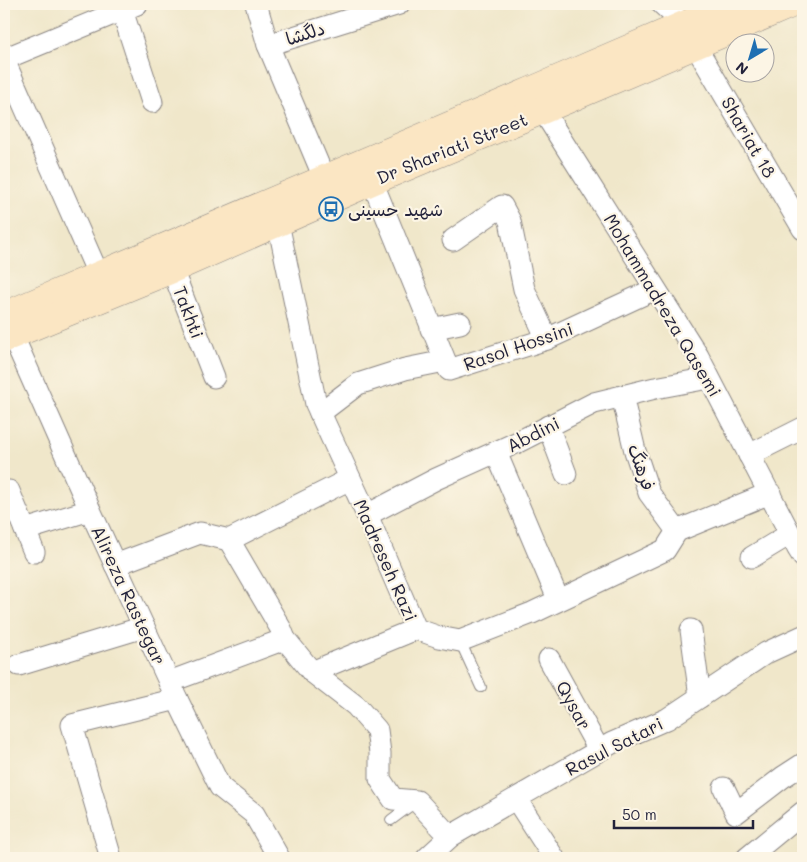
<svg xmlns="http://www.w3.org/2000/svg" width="807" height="862" font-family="Mali,'Playpen Sans Arabic',sans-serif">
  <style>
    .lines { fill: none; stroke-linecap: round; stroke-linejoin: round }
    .lane-casing { stroke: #898482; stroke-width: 12 }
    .street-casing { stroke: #898482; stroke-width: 23 }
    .secondary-casing { stroke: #898482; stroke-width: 29 }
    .lane { stroke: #fff; stroke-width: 10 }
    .street { stroke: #fff; stroke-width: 21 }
    .secondary { stroke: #fbe6c3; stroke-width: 28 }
    .labels { text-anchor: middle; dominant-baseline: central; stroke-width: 4.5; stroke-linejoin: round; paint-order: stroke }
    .street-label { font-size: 18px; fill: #22223b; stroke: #fcf5e5 }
    .poi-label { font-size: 18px; fill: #22223b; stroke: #fcf5e5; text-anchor: start }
  </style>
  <rect width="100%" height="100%" fill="#fcf5e5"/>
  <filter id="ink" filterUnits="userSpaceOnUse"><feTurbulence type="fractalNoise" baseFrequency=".02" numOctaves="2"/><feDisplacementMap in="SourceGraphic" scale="10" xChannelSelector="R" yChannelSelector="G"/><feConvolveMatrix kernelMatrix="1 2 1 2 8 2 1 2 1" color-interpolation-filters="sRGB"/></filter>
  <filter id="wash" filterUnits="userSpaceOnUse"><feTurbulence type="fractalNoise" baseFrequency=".0096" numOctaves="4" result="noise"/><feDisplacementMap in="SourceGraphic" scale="20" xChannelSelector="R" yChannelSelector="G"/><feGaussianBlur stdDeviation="1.12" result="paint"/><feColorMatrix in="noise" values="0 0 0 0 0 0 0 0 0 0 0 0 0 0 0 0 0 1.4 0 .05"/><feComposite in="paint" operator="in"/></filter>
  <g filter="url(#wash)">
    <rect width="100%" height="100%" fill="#f0e7ca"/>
  </g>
  <g filter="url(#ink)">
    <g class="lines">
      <!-- lane casing -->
      <g class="lane-casing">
        <g id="lane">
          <path d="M460,641L481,687"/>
          <path d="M391,820L414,803"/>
        </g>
      </g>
      <!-- street casing -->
      <g class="street-casing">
        <g id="street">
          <path d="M256,4L268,45L330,192"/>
          <path d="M662,4L684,24L695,45L803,229"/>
          <path d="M122,10L152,102"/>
          <path d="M268,45L399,4"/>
          <path d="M4,59L137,4"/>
          <path d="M4,60L99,276L103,289"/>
          <path d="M535,98L698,356L798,549L803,557"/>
          <path d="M365,168L372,181L449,370L547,339L655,289"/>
          <path d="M273,210L278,223L316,404L367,515L416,629L439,637L460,641L532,613L665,550L677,531L770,493"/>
          <path d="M453,240L502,206L510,221L524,289L547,339"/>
          <path d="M166,255L172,269L214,377"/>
          <path d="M7,320L12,334L90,510L177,699L220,787L254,814L279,858"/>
          <path d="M431,329L460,323"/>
          <path d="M622,396L635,451L649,493L677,531"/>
          <path d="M320,413L358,384L405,369L445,361"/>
          <path d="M548,426L566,474"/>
          <path d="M496,452L558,599"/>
          <path d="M749,455L803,428"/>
          <path d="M9,491L34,552"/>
          <path d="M367,515L436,479L518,442L594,403L655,388L709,378"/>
          <path d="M25,530L90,510"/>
          <path d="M229,540L281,629L285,639L312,672L356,706L377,730L380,753V779L393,799L417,801L442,828L451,836"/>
          <path d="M752,557L790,534"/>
          <path d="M115,565L200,533L229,540L350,479"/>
          <path d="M691,630L700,697"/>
          <path d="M549,659L599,750"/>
          <path d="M19,665L144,627"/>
          <path d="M312,672L416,629"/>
          <path d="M169,682L285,639"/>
          <path d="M724,788L736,813L783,777L803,764"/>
          <path d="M516,799L554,858"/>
          <path d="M111,858L72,725L177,699"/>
          <path d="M427,858L451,836L612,743L667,719L766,653L803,636"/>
          <path d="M747,858L803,812"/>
        </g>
      </g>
      <!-- secondary casing -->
      <g class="secondary-casing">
        <g id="secondary">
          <path d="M4,316L531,91L733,4"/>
          <path d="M4,338L172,269L372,181L542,110L791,4"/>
        </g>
      </g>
      <!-- lane -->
      <use href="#lane" class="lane"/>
      <!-- street -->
      <use href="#street" class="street"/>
      <!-- secondary -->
      <use href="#secondary" class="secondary"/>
    </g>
  </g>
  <!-- icons -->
  <defs>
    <g id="bus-ring" transform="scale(1.25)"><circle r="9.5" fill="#fcf5e5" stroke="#1f6fb2" stroke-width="1.5"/><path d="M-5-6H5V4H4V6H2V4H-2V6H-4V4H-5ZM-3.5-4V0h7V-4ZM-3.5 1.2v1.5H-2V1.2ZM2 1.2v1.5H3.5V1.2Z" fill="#1f6fb2"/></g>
  </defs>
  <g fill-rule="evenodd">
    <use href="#bus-ring" x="331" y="209"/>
  </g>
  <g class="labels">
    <!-- street labels -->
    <g class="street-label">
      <text transform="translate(305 33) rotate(-18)">دلگشا</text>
      <text transform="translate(749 137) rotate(60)">Shariat 18</text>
      <text transform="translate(452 148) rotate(-22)">Dr Shariati Street</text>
      <text transform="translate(663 305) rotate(59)">Mohammadreza Qasemi</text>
      <text transform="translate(189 312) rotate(69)">Takhti</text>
      <text transform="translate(518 346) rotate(-19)">Rasol Hossini</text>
      <text transform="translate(533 434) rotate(-27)">Abdini</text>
      <text transform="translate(642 467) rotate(71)">فرهنگ</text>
      <text transform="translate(386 560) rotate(66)">Madreseh Razi</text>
      <text transform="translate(129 595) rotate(65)">Alireza Rastegar</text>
      <text transform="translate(574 705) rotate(61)">Qysar</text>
      <text transform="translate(614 746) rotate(-27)">Rasul Satari</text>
    </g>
    <!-- poi labels -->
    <g class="poi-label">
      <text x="348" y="209">شهید حسینی</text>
    </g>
  </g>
  <!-- margin -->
  <rect width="807" height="862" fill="none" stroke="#fcf5e5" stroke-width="20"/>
  <!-- north arrow -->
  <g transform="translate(750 58) rotate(218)"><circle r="24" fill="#fcf5e5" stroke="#a5a1a1"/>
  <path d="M0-4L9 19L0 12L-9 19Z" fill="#1f6fb2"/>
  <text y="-8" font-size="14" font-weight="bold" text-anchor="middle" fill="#22223b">N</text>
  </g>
  <!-- scale -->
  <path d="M614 820v8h139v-8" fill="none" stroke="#22223b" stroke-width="2.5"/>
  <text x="622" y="820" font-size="15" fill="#22223b" stroke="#fcf5e5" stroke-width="4" paint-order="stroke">50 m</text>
</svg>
